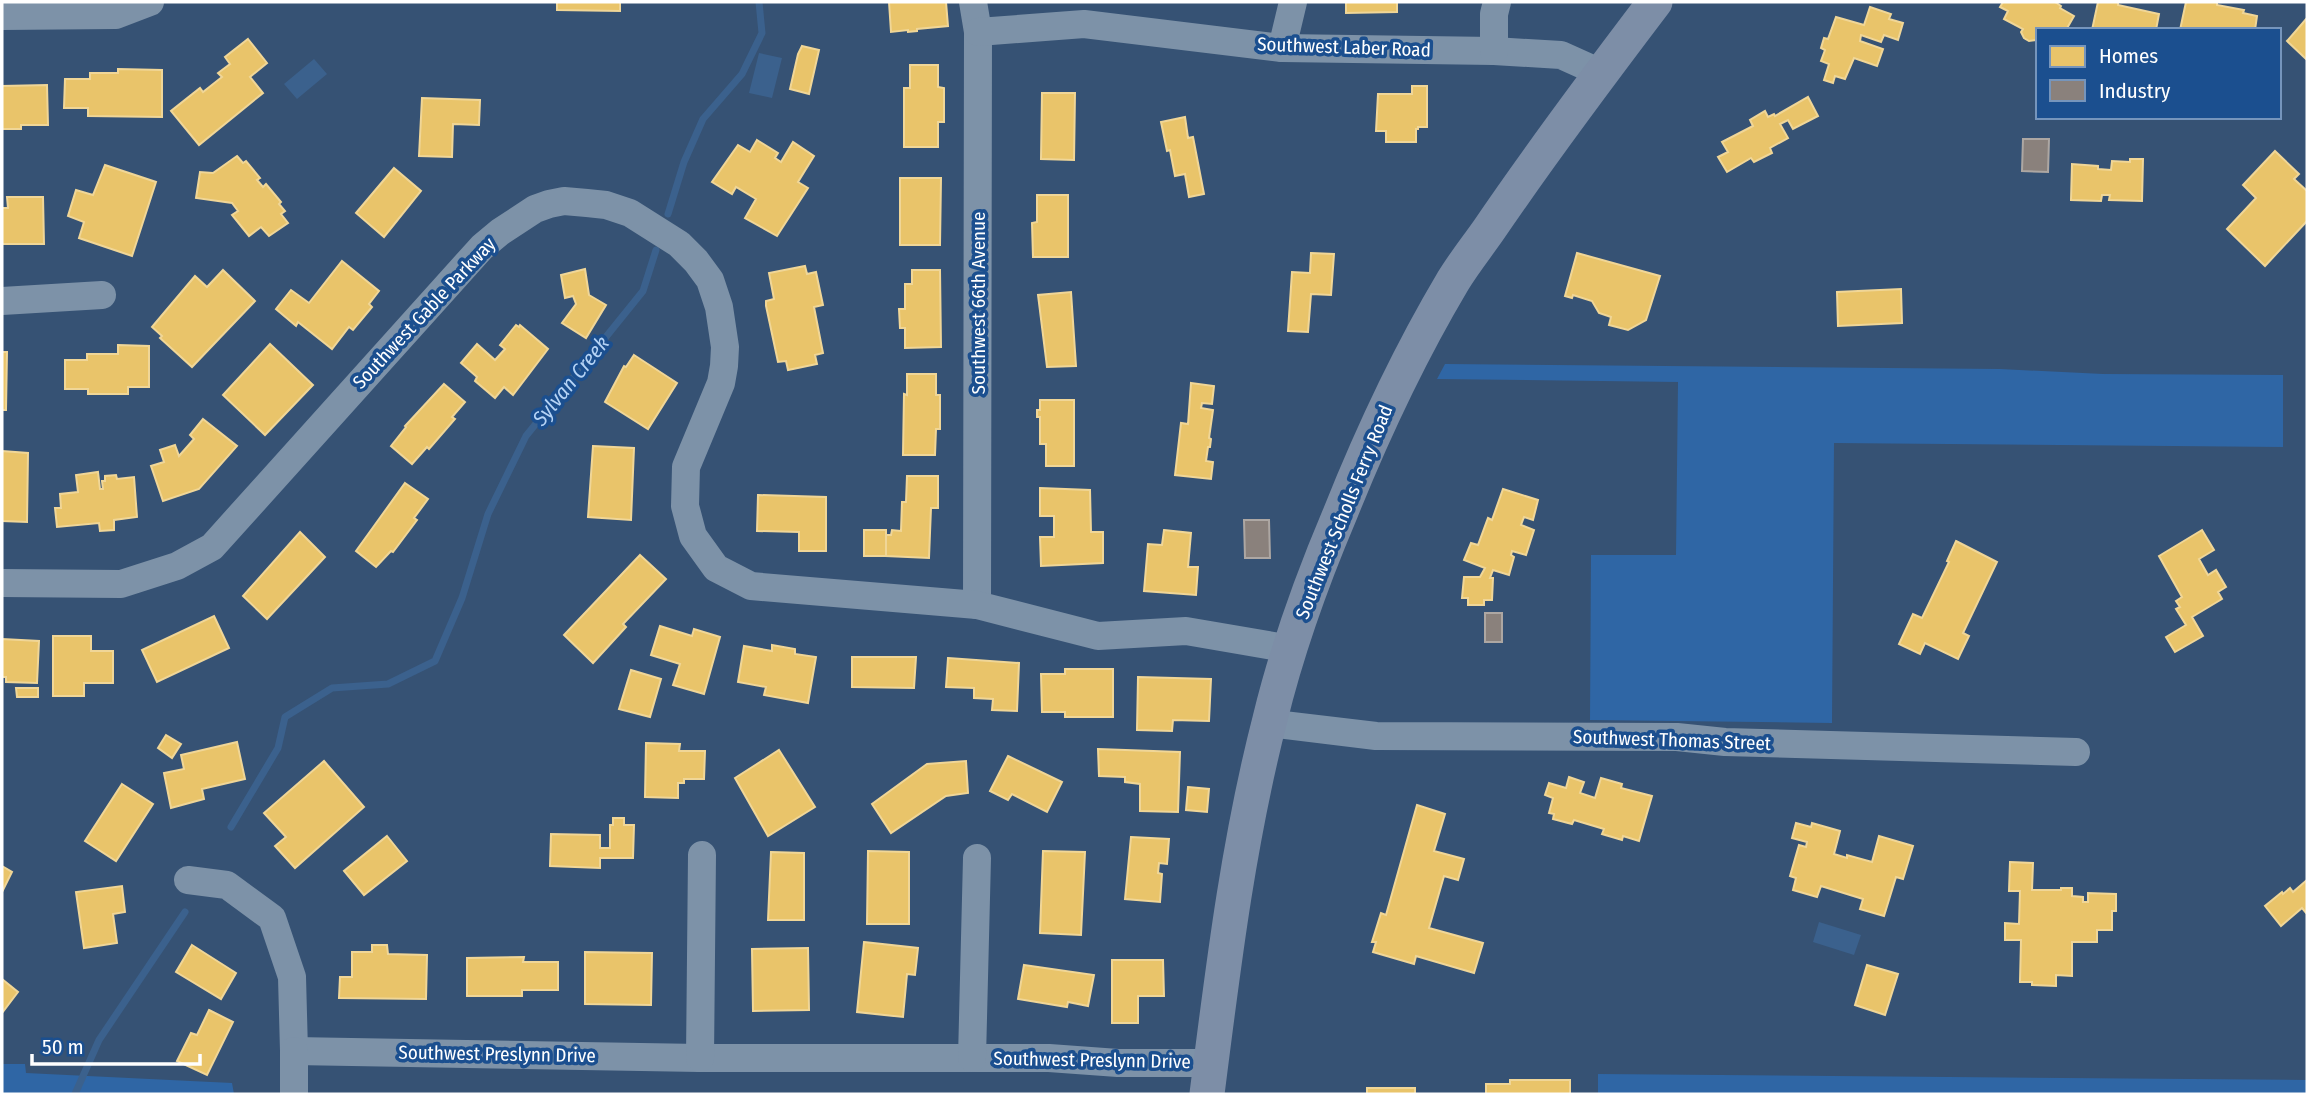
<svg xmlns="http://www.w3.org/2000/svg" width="2309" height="1096" font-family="'Fira Sans Condensed',sans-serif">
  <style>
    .green { fill: #2f66a5 }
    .water { fill: #3b618d }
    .homes { fill: #e9c46a; stroke: #f0d697; stroke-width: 2 }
    .industry { fill: #8a817c; stroke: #ada7a3; stroke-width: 2 }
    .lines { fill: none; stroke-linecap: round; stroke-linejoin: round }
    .stream { stroke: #3b618d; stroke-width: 7 }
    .minor { stroke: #7d92a8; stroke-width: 28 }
    .major { stroke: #7d8ea7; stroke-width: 35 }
    .labels { text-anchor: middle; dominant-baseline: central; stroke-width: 7; stroke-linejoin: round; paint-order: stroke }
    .street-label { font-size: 19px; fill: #fff; stroke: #1b4f8f }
    .water-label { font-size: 21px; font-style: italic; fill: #b5d3f5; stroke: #1b4f8f }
  </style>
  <rect width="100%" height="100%" fill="#365274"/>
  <!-- green -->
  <g class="green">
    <path d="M1445,364L2000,369L2103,374L2283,375V447L1834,443L1832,723L1590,720L1591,555H1676L1678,382L1437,379Z"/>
    <path d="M2,1064H25L26,1073L232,1083L234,1094H2Z"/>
    <path d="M1598,1074L2307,1080V1094H1598Z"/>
  </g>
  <!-- water -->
  <g class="water">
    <path d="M759,53L782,58L772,98L749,93Z"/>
    <path d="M314,59L327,74L297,99L284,84Z"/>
    <path d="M1819,922L1861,935L1854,955L1813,942Z"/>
  </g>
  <!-- homes -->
  <g class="homes">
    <path d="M557,2H620V11L557,10Z"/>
    <path d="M889,2H946L948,26L917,29V31L908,32V30L891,32Z"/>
    <path d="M1346,2H1397V12L1346,13Z"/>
    <path d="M2003,2H2055L2061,6L2060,8L2074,16L2066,30H2038L2036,40L2029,41L2024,38L2021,32L2023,29L2004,19L2008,11L2000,7Z"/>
    <path d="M2098,2H2118V5L2159,14L2156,30H2092Z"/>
    <path d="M2186,2H2217V5L2244,10L2243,13L2257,16L2255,30H2180Z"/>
    <path d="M1870,7L1891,14L1889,19L1903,23L1898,40L1884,35L1881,42L1861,35L1860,41L1883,49L1877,66L1854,58L1845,79L1835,76L1833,83L1824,80L1829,64L1821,61L1825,50L1821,48L1824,38L1828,39L1836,17L1864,25Z"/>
    <path d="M2307,18V60L2287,41Z"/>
    <path d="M248,39L267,63L250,77L263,93L199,145L171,111L200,88L203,92L222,77L218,73L230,64L225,57Z"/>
    <path d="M802,46L819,50L809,94L790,89L798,54Z"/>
    <path d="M910,65H938V87L944,88V122H938V147H904V88H910Z"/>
    <path d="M118,69L162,70V117L88,116V108H64L65,79H90V73H118Z"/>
    <path d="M47,85L48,125H21V129H2V86Z"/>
    <path d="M1412,86H1427V127H1418V129H1416V142H1386V131H1376L1378,94H1412Z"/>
    <path d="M1042,93H1075L1074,160L1041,159Z"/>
    <path d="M1808,97L1818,116L1793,129L1788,120L1780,124L1788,138L1770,148L1772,153L1754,162L1751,158L1727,172L1718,157L1728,152L1722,142L1753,126L1750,120L1765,111L1768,117L1774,114L1775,116Z"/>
    <path d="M422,98L480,100L479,125L453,124L452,157L419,156Z"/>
    <path d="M1185,117L1188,138L1193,137L1204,194L1189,197L1185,174L1175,176L1170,150L1167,151L1161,122Z"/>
    <path d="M757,140L778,153L775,158L781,162L793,142L814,156L798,182L808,188L777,236L745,218L756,199L736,187L732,194L712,182L738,145L750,152Z"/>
    <path d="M2275,151L2299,174L2294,179L2307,191V221L2265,266L2227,229L2256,198L2243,185Z"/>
    <path d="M237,156L243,163L246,161L260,178L257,180L263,187L266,184L281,202L279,204L285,211L281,214L288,223L269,236L261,227L249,236L232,215L238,211L232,203L196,198L200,172L213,173Z"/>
    <path d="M2130,159H2143L2142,201L2109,200L2110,195H2102L2101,201L2071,200L2072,164L2098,166V169L2111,170L2112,161L2130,162Z"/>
    <path d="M105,165L156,182L132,256L79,238L84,222L68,216L76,190L93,195Z"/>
    <path d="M394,168L421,191L384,237L356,213Z"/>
    <path d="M900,178H941L940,245H900Z"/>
    <path d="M1037,195H1068V257H1033L1032,223L1037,222Z"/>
    <path d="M7,197H43L44,244H2V208H8Z"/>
    <path d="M1311,253L1334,254L1331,295L1311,294L1308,332L1288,331L1292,272L1310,273Z"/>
    <path d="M1577,253L1660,276L1646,320L1628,330L1609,325L1611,317L1599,313L1592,301L1573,295L1572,298L1565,296Z"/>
    <path d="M342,261L379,291L369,304L372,307L353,330L349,327L332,349L298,322L296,326L276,309L291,290L309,303Z"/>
    <path d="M805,266L807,274L816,272L823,305L814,307L823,353L815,355L817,364L788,370L786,361L778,362L766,306V301L774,299L769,273Z"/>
    <path d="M585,269L589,295L606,305L586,338L562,323L576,304L573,296L565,298L561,275Z"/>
    <path d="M223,270L255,301L192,367L160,338L162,336L152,327L195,276L207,287Z"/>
    <path d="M912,270H940L941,347L905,348V328H900L899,309H905V284H912Z"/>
    <path d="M1901,289L1902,323L1838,326L1837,292Z"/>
    <path d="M1071,292L1076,366L1047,367L1038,295Z"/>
    <path d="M516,325L519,327L520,325L548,349L513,395L504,387L495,398L475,381L477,377L461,363L477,344L495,360L505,349L500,345Z"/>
    <path d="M270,344L313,385L265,435L223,395Z"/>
    <path d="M118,345L149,346V387H128V394H88V389H65V360H87V354H118Z"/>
    <path d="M2,352H7L6,410H2Z"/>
    <path d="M634,355L677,383L648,429L605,402L624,366L626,367Z"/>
    <path d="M907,374H936V395H940V429H936L935,455H903L904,394L907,395Z"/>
    <path d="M1191,383L1214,386L1212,404L1202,403L1201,408L1213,410L1209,438L1211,439L1210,447H1208L1206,461L1213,462L1211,479L1175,475L1181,423L1188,424Z"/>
    <path d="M444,384L465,402L452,417L455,419L429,449L427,447L412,464L391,446L406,427L405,426Z"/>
    <path d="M1040,400H1074V466H1046V444H1040V417H1037V410H1040Z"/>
    <path d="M203,419L237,446L199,489L163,501L151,466L164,462L160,450L175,445L179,456L194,439L190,435Z"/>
    <path d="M593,446L634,448L631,520L588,517Z"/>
    <path d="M2,451L28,453L27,522L2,521Z"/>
    <path d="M98,472L100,489H103L102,481H105V476L116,475L117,479L134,477L137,517L114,520V530L100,531L99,523L57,527L55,508H61L60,494L78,492L76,475Z"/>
    <path d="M907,476H938V508H931L929,558L886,556V535H891L892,530L901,531L902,502H906Z"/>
    <path d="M405,483L428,499L414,518L417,520L393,552L391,551L376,567L356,551Z"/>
    <path d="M1040,488L1090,490L1091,532H1103V563L1041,566L1040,537H1054V516H1040Z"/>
    <path d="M1503,489L1538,500L1533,520L1524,517L1521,525L1534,530L1526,555L1512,551L1511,555L1514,557L1509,575L1493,570L1490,578H1493L1492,600H1484V605H1468V598H1462L1464,577H1480L1485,568L1464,560L1471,543L1478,545L1488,518L1492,520Z"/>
    <path d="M758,495L826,497V551H799V532L757,531Z"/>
    <rect x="864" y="530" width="22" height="26"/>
    <path d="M1164,530L1191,533L1188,567H1198L1196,595L1144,591L1148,544L1162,545Z"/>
    <path d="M2202,530L2214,550L2199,559L2208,575L2216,570L2226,587L2218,592L2222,599L2192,617L2203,636L2175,652L2166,637L2186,625L2176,609L2180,607L2176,601L2182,597L2159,556Z"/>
    <path d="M300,532L325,557L267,619L243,596Z"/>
    <path d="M1956,541L1997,562L1963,633L1969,636L1958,659L1925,643L1920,654L1899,644L1913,614L1922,618L1949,562L1947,561Z"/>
    <path d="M640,555L666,579L623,624L626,627L593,663L564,635Z"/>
    <path d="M214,616L229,648L157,682L142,650Z"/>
    <path d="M660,626L692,636L694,629L720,637L704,694L673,685L680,664L651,655Z"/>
    <path d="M53,636H91V651H113V683H84V696H53Z"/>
    <path d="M2,639L39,641L37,683L6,682V677H2Z"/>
    <path d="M772,645L795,649V654L816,657L808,703L764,695L766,687L738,682L744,646L772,651Z"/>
    <path d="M852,657H916L914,688L852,687Z"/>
    <path d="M948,658L1019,663L1017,711L992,710L993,699L974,698V688L946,687Z"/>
    <path d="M1065,669H1113V717H1065V712H1042L1041,674H1065Z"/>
    <path d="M631,670L661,679L650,717L619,709Z"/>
    <path d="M1138,677L1211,679L1209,721L1173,720L1172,731L1137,730Z"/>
    <path d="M16,688H38V697H17Z"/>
    <path d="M166,735L181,744L172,758L158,748Z"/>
    <path d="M237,742L245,779L202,789L204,799L171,808L164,773L184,769L181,755Z"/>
    <path d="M646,743L680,744L679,751H705L704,779H684V783H678V798L645,797Z"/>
    <path d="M1098,749L1180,752L1178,812L1140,811V784L1125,782V777L1099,776Z"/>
    <path d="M779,750L815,807L768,836L735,778Z"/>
    <path d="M1008,756L1062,782L1047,812L1012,794L1008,800L990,791Z"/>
    <path d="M324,761L364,807L295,868L275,846L286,837L264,813Z"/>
    <path d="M966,761L968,793L946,796L891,833L872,804L927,764Z"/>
    <path d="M1569,777L1584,782L1580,793L1595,798L1601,778L1622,784L1621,788L1652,796L1639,841L1623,836L1622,840L1602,834L1604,829L1574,820L1572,824L1553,819L1554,814L1549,813L1553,798L1545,795L1549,783L1566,788Z"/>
    <path d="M122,784L153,804L116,861L85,841Z"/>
    <path d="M1188,787L1209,789L1207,812L1186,810Z"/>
    <path d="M1417,805L1445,814L1434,851L1464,859L1458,880L1444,876L1429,928L1483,943L1474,973L1416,956L1414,964L1373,952L1376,942H1372L1381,913L1386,915Z"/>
    <path d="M613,818H624V825H634L633,858H600V868L550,866L551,834L600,835V848H610V825H613Z"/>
    <path d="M1796,823L1811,827L1812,823L1840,831L1834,854L1847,858V855L1872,862L1879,836L1913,846L1903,879L1896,877L1884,916L1860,909L1863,899L1821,886L1817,897L1793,890L1796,878L1790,876L1799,845L1806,847L1807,842L1792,838Z"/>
    <path d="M387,836L407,861L364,895L344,871Z"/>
    <path d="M1131,837L1169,839L1167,864L1159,863L1158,873L1162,874L1160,902L1125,899Z"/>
    <path d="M868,851L909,852V924H867Z"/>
    <path d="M1043,851L1085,852L1081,935L1040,933Z"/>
    <path d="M771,852L804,853V920H768Z"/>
    <path d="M2010,862L2033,863L2032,890H2061V888H2072V896L2083,897V902H2088V893L2116,894V911H2112V930H2097V942H2072V976L2056,975V986L2032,985V982H2020L2021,940H2005V923L2019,924L2020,891H2009Z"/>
    <path d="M2,866L12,872L2,892Z"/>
    <path d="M2307,880V914L2302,908L2281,926L2265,906L2282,892L2283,894L2290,888L2293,892Z"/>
    <path d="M122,886L125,912L113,914L117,943L84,948L76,892Z"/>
    <path d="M864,942L918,948L915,975L907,974L903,1017L857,1012Z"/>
    <path d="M192,945L236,973L221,999L176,972Z"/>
    <path d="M372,945H387L388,954L427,955L426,999L339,998L340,977H352V952H372Z"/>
    <path d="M808,948L809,1010L753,1011L752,949Z"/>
    <path d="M585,952L652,953L651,1005L585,1004Z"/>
    <path d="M524,957L523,962H558V990H522V996H467V958Z"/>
    <path d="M1112,960H1163L1164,996H1138V1023H1112Z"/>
    <path d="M1024,965L1094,975L1088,1006L1068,1002L1067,1007L1018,999Z"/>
    <path d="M1867,965L1898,974L1885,1015L1855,1005Z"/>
    <path d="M2,979L18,992L2,1013Z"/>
    <path d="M209,1010L233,1022L207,1075L177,1061L191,1033L197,1035Z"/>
    <path d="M1510,1080H1570V1094H1486V1084H1510Z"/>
    <rect x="1367" y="1088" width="48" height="6"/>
  </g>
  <!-- industry -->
  <g class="industry">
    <path d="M2023,139H2049L2048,172L2022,171Z"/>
    <path d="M1244,520H1269L1270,558H1245Z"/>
    <rect x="1485" y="613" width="17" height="29"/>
  </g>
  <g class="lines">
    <!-- stream -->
    <g class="stream">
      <path d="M668,214L684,162L703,119L742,74L762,33L759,2"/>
      <path d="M231,827L278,748L285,717L332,688L388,684L435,661L462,598L488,514L526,436L643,291L656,250"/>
      <path d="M75,1094L99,1040L185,912"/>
    </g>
    <!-- minor -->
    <g class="minor">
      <path d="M973,2L978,32L977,605"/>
      <path d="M2,16L116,15L150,2"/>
      <path d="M978,32L1084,24L1282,48L1494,51L1561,55L1601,73"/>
      <path d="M1282,48L1293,2"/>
      <path d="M1494,51V14L1497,2"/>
      <path d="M2,301L102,295"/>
      <path d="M2,583L121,584L177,566L212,547L482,247L500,232L535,209L549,204L564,201L587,203L606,205L630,213L679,244L696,261L710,280L719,307L725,347L724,366L721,383L686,467L685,506L693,536L716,568L751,586L977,605L1098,636L1186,631L1291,649"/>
      <path d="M1268,723L1376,736L1677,737L1725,742L2076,752"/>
      <path d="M188,880L227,885L272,918L292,977L294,1051L700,1058H1049L1118,1063H1211"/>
      <path d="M294,1051V1094"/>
      <path d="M700,1058L702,855"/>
      <path d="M972,1058L977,858"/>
    </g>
    <!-- major -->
    <path class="major" d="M1207,1094C1223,968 1238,843 1270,719C1287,649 1312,580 1340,514C1372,434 1409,355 1453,281C1464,263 1476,248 1488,231C1541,153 1598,77 1655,2"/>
  </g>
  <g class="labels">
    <!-- street labels -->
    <g class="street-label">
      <text transform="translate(1344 47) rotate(2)">Southwest Laber Road</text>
      <text transform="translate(978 303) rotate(-90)">Southwest 66th Avenue</text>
      <text transform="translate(424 313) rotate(-47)">Southwest Gable Parkway</text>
      <text transform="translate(1344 512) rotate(-68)">Southwest Scholls Ferry Road</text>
      <text transform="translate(1672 740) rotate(2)">Southwest Thomas Street</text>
      <text transform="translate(497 1054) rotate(1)">Southwest Preslynn Drive</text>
      <text transform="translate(1092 1060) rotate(1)">Southwest Preslynn Drive</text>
    </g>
    <!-- water labels -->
    <g class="water-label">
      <text transform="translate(571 381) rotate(-51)">Sylvan Creek</text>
    </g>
  </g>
  <!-- border -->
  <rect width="2309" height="1096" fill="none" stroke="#ffffff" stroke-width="7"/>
  <!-- legend -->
  <rect x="2036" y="28" width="245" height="91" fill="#1b4f8f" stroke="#7695bc" stroke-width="2"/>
  <rect x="2050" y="46" width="35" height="21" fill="#e9c46a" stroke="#7695bc" stroke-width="2"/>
  <text x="2099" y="63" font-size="21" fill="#ffffff">Homes</text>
  <rect x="2050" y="80" width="35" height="21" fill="#8a817c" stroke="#7695bc" stroke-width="2"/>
  <text x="2099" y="98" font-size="21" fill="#ffffff">Industry</text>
  <!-- scale -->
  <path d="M32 1054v10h168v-10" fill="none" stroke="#ffffff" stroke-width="3.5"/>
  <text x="42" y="1054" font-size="21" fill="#ffffff" stroke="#1b4f8f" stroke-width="5" paint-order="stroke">50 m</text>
</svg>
